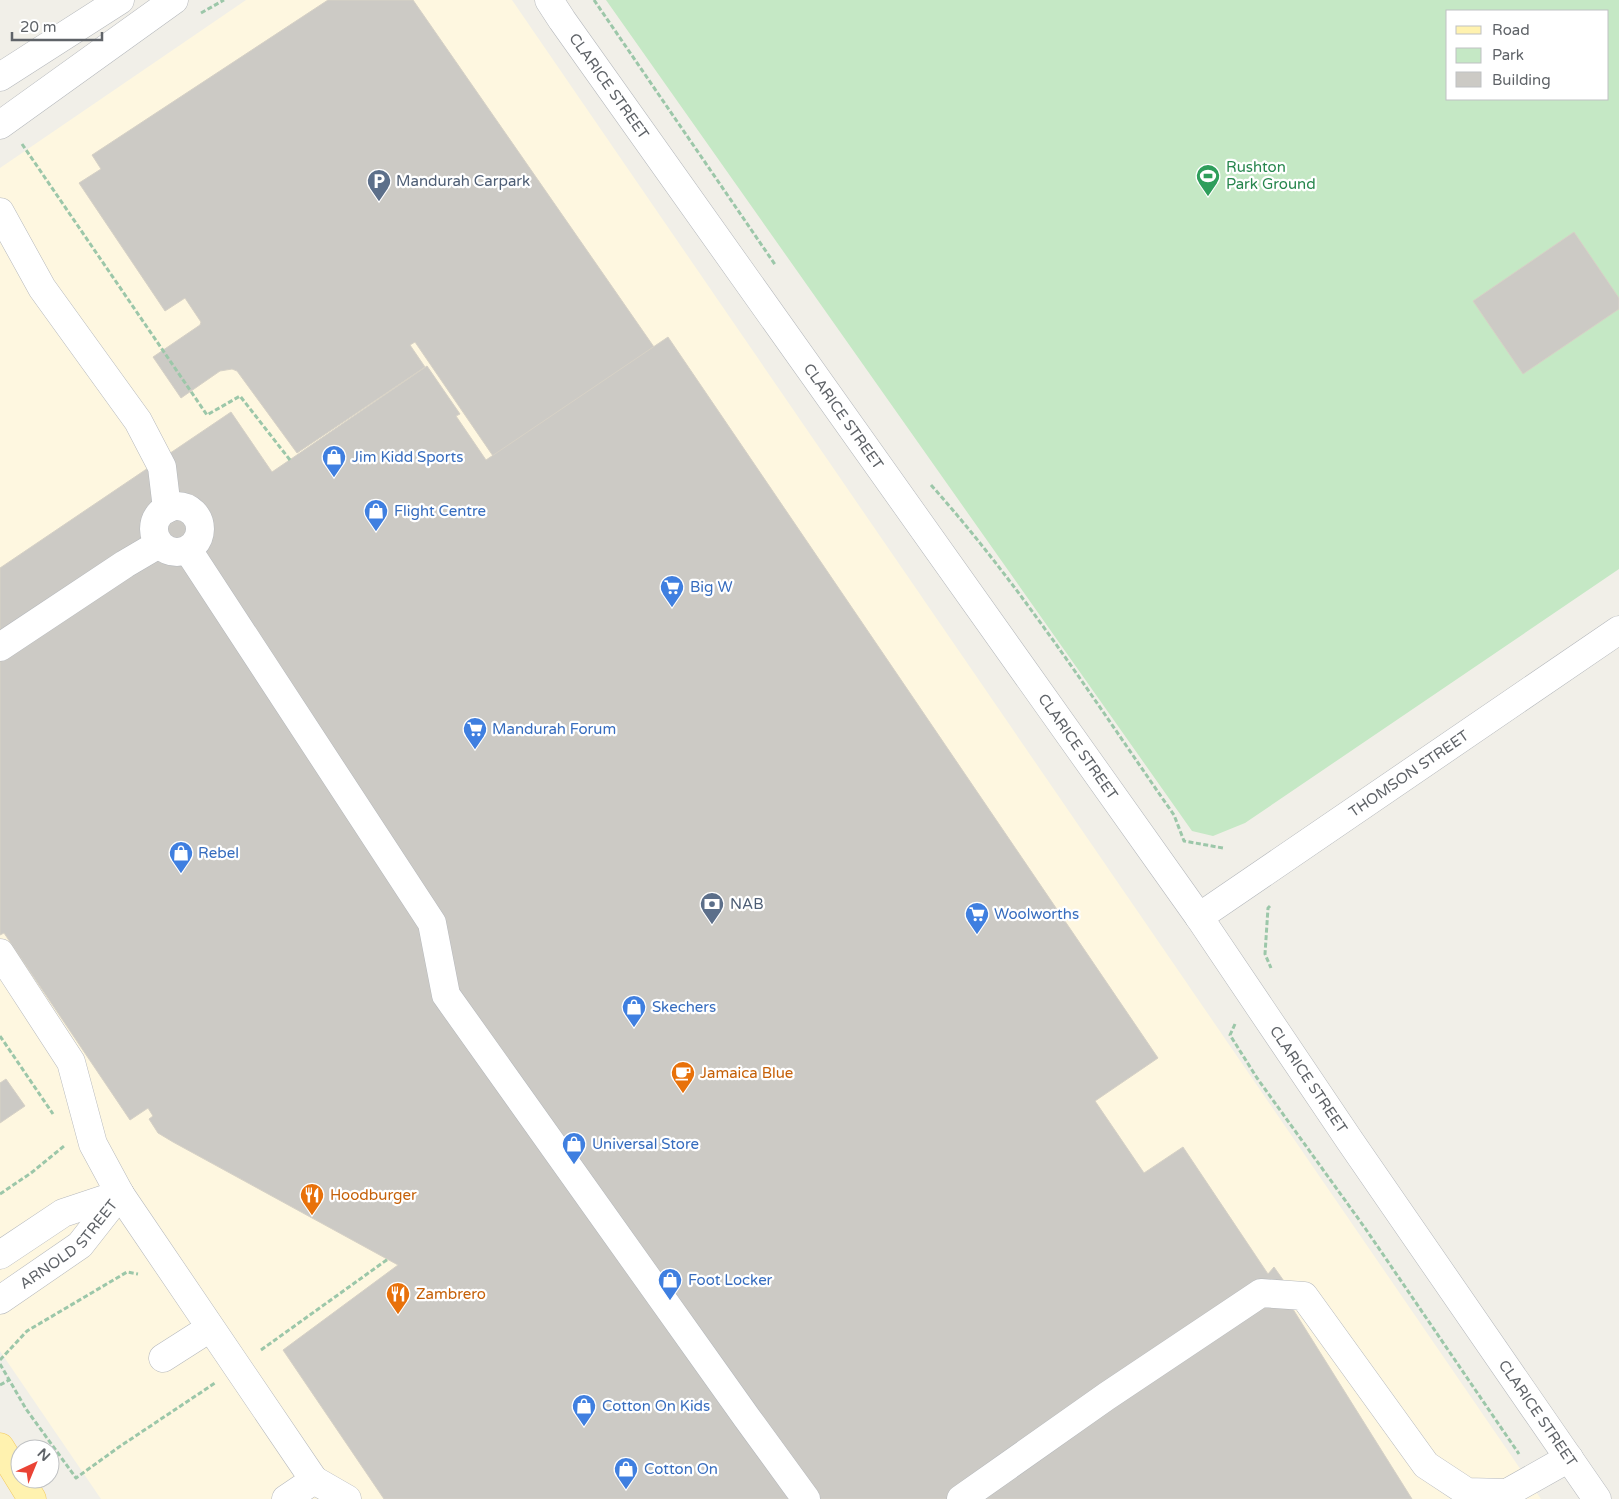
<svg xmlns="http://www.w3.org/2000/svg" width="1619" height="1499" font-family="'Varela Round',sans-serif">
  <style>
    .commercial { fill: #fef7e0 }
    .green { fill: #c5e8c5; fill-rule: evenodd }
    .building { fill: #cccac5; stroke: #d6d1c6 }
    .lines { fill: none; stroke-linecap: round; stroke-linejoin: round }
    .minor-casing { stroke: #b5b8bc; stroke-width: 29 }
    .major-casing { stroke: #f2c960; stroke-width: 29 }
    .path { stroke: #9cc7a9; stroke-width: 3; stroke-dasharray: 5 2.5; stroke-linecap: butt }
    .minor { stroke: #fff; stroke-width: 28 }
    .major { stroke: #fff2af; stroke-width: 28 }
    .labels { text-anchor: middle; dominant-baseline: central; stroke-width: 4.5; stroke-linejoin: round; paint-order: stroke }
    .street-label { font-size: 15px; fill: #5f6368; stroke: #fff }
    .leisure-label { font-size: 15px; fill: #27864d; stroke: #fff; text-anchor: start }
    .service-label { font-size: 15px; fill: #4e5e75; stroke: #fff; text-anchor: start }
    .shop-label { font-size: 15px; fill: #366cbe; stroke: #fff; text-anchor: start }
    .food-label { font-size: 15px; fill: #c56008; stroke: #fff; text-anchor: start }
  </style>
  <rect width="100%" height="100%" fill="#f1efe8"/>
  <!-- commercial -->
  <path class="commercial" d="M246,0H512L1541,1499H101L0,1351V168Z"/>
  <!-- green -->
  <path class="green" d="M606,0H1619V569L1245,823L1213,836L1192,831ZM1448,11H1608V99H1448Z"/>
  <!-- building -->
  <g class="building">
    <path d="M328,0H413L654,347L493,456L415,342L410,345L425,367L297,453L237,371L232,369L220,371L181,398L153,357L200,325L201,322L185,298L165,311L79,183L101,169L92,155Z"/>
    <path d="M1574,232L1619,298V309L1523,374L1473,301Z"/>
    <path d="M668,337L1158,1058L1095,1101L1144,1173L1183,1147L1268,1274L1274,1267L1298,1301L1291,1306L1412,1499H384L283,1350L398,1265L173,1142L158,1133L149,1119L153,1116L148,1108L130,1120L4,933L0,935V568L231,412L272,472L427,366L460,414L456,416L486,460Z"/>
    <path d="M6,1079L25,1106L0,1123V1083Z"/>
  </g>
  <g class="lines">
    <!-- minor casing -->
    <g class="minor-casing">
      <g id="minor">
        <path id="s1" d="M549,0L562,20L1199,917L1350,1141L1597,1499"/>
        <path d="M0,77L120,0"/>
        <path d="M0,125L174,0"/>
        <path d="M0,212L42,288L138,421L162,467L167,509"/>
        <circle cx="177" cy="529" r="23"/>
        <path d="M188,550L432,923L446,995L747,1418L806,1499"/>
        <path d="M0,647L125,564L159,544"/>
        <path id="s2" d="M1199,917L1619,630"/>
        <path d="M0,953L71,1062L93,1144L120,1194L314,1480L286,1499"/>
        <path d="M0,1255L63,1213L120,1194"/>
        <path id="s3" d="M0,1300L80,1245L120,1194"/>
        <path d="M163,1358L210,1328"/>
        <path d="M314,1480L347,1499"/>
        <path d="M961,1499L1107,1396L1261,1293L1304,1296L1426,1465L1467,1492L1507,1493L1569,1458"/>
      </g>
    </g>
    <!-- major casing -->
    <g class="major-casing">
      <path id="major" d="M0,1447L32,1499"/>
    </g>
    <!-- path -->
    <g class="path">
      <path d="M594,0L776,266"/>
      <path d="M201,13L224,0"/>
      <path d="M22,144L207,415L240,396L290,460"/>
      <path d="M931,485C1022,587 1096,703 1174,815L1184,841L1223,848"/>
      <path d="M1270,906L1268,908L1265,954L1271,968"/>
      <path d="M1235,1024L1230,1035L1257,1078L1365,1228L1519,1454"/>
      <path d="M0,1036L53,1114"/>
      <path d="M0,1194L31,1173L64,1146"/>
      <path d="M261,1350L388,1259"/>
      <path d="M0,1360L27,1331L127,1272L138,1274"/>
      <path d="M0,1364L26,1409L76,1478L119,1447L215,1383"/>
      <path d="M0,1385L9,1380"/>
    </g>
    <!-- minor -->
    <use href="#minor" class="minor"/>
    <!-- major -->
    <use href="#major" class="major"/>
  </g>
  <!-- icons -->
  <defs>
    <g id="stadium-pin" transform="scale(1.25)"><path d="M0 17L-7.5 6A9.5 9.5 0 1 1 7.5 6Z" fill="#2e9e5b" stroke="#fff"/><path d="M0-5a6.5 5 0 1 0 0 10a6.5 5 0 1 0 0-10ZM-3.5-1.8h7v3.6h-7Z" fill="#fff"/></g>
    <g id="parking-pin" transform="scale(1.25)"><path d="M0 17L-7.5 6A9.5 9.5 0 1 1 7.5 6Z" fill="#5c6f8a" stroke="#fff"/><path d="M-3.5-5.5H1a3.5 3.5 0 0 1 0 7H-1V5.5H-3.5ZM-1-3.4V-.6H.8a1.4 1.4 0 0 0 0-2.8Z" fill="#fff"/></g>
    <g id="shop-pin" transform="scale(1.25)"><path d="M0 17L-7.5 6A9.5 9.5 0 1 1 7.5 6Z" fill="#3f7fe0" stroke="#fff"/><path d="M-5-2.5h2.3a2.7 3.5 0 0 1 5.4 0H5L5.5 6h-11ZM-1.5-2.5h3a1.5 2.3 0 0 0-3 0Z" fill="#fff"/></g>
    <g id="supermarket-pin" transform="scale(1.25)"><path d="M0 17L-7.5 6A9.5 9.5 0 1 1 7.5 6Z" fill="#3f7fe0" stroke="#fff"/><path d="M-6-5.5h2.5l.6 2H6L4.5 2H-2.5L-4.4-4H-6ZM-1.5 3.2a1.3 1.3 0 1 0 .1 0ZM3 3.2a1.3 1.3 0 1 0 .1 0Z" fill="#fff"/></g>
    <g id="bank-pin" transform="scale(1.25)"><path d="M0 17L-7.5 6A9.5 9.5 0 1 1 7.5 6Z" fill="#5c6f8a" stroke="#fff"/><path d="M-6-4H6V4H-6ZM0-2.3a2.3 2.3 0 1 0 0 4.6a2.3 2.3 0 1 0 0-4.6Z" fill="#fff"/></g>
    <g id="cafe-pin" transform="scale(1.25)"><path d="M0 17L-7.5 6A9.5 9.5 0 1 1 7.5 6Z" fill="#e8710a" stroke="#fff"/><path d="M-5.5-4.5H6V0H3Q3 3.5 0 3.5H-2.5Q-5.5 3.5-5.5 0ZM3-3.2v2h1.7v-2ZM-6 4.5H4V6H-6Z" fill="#fff"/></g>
    <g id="restaurant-pin" transform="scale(1.25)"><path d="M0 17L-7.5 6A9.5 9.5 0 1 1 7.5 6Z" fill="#e8710a" stroke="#fff"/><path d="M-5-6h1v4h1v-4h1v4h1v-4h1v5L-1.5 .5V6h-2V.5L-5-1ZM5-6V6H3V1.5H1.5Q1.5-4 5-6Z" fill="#fff"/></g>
  </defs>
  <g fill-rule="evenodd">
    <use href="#stadium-pin" x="1208" y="176"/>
    <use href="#parking-pin" x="379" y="181"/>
    <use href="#shop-pin" x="334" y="457"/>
    <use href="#shop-pin" x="376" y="511"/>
    <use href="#supermarket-pin" x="672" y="587"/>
    <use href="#supermarket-pin" x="475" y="729"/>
    <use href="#shop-pin" x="181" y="853"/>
    <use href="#bank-pin" x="712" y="904"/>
    <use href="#supermarket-pin" x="977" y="914"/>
    <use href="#shop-pin" x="634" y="1007"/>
    <use href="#cafe-pin" x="683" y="1073"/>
    <use href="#shop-pin" x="574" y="1144"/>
    <use href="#restaurant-pin" x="312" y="1195"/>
    <use href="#shop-pin" x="670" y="1280"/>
    <use href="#restaurant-pin" x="398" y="1294"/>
    <use href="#shop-pin" x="584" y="1406"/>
    <use href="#shop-pin" x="626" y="1469"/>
  </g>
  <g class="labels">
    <!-- street labels -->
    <g class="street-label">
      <text stroke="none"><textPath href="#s1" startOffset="105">CLARICE STREET</textPath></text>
      <text stroke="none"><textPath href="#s1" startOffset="510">CLARICE STREET</textPath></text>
      <text stroke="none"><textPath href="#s1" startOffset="915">CLARICE STREET</textPath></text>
      <text stroke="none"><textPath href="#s2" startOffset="254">THOMSON STREET</textPath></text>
      <text stroke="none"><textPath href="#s1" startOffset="1320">CLARICE STREET</textPath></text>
      <text stroke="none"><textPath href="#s3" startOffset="89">ARNOLD STREET</textPath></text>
      <text stroke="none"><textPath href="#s1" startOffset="1725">CLARICE STREET</textPath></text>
    </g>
    <!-- leisure labels -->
    <g class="leisure-label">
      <text x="1226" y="167">Rushton<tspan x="1226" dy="17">Park Ground</tspan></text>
    </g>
    <!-- service labels -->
    <g class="service-label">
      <text x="396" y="181">Mandurah Carpark</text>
      <text x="730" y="904">NAB</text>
    </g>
    <!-- shop labels -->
    <g class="shop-label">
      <text x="352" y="457">Jim Kidd Sports</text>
      <text x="394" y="511">Flight Centre</text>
      <text x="690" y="587">Big W</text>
      <text x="492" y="729">Mandurah Forum</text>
      <text x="198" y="853">Rebel</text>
      <text x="994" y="914">Woolworths</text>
      <text x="652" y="1007">Skechers</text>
      <text x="592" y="1144">Universal Store</text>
      <text x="688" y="1280">Foot Locker</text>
      <text x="602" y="1406">Cotton On Kids</text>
      <text x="644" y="1469">Cotton On</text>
    </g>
    <!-- food labels -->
    <g class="food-label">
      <text x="700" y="1073">Jamaica Blue</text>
      <text x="330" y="1195">Hoodburger</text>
      <text x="416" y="1294">Zambrero</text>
    </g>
  </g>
  <!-- legend -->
  <rect x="1446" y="10" width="162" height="90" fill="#ffffff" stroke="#bfc1c3"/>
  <rect x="1456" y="26" width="25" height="8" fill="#fff2af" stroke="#bfc1c3"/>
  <text x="1492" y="35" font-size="15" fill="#5f6368">Road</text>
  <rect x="1456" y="48" width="25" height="15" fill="#c5e8c5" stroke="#bfc1c3"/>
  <text x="1492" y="60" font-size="15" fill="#5f6368">Park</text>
  <rect x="1456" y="72" width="25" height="15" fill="#cccac5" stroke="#bfc1c3"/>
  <text x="1492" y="85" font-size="15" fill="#5f6368">Building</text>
  <!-- north arrow -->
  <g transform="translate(35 1464) rotate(44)"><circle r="24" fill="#ffffff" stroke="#bfc1c3"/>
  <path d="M0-4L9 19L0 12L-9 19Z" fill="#ea4335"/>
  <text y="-8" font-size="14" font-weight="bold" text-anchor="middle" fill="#5f6368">N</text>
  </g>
  <!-- scale -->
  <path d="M12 32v8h90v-8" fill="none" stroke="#5f6368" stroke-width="2.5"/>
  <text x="20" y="32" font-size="15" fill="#5f6368" stroke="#ffffff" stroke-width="4" paint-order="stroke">20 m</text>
</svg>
